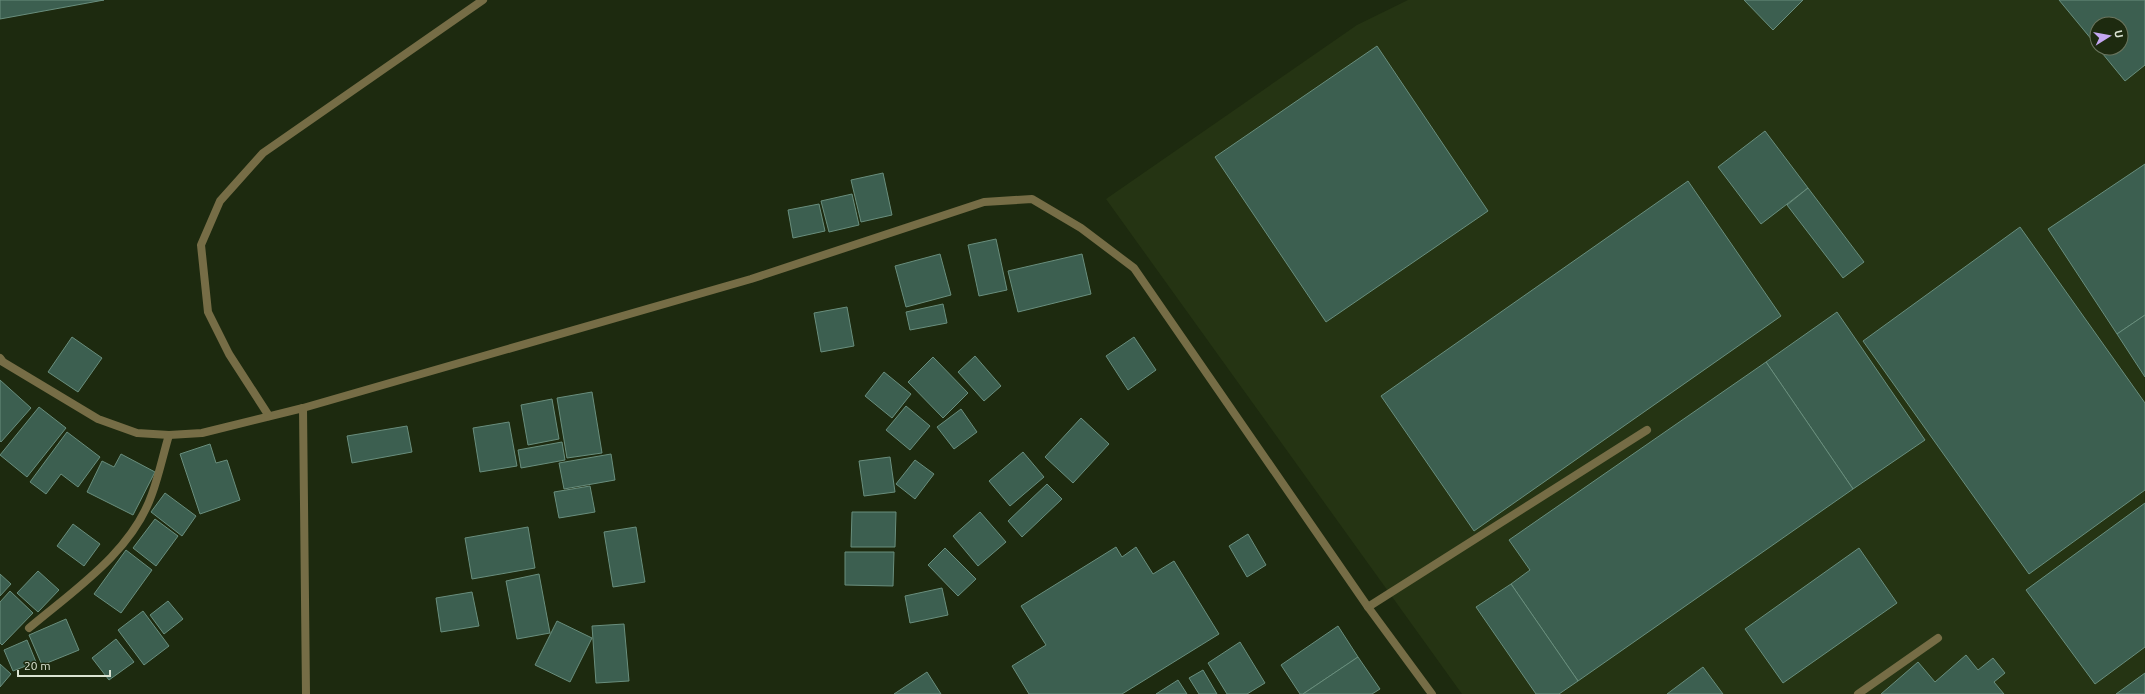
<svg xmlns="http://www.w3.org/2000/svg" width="2145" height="694" font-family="Ubuntu,sans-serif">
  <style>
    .built { fill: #253413; fill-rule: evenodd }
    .building { fill: #3c5f50; stroke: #698e7d }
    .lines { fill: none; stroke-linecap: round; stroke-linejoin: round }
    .service { stroke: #766d46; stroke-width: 8 }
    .minor { stroke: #766d46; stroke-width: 8 }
  </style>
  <rect width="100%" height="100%" fill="#1d2a0f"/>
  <!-- built -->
  <path class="built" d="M1408,0H2145V694H1462L1106,199L1357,25ZM2097,24H2121V48H2097Z"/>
  <!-- building -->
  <g class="building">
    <path d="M0,0H104L0,19Z"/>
    <path d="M1744,0H1803L1773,30Z"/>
    <path d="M2059,0H2145V65L2125,81L2098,48H2121V24H2097V46Z"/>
    <path d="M1377,46L1488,211L1326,322L1215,157Z"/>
    <path d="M1765,131L1808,188L1761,224L1718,167Z"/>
    <path d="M2145,164V315L2117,334L2048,229Z"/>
    <path d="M883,173L892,215L861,222L851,180Z"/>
    <path d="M1688,181L1781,316L1474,531L1381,396Z"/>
    <path d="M1808,188L1864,262L1843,278L1787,205Z"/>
    <path d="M852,194L859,225L829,232L821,201Z"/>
    <path d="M819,204L825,231L793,238L788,210Z"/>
    <path d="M2020,227L2145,403V490L2029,574L1863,341Z"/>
    <path d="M996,239L1007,290L979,296L968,245Z"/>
    <path d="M940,254L951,295L906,307L895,266Z"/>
    <path d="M1082,254L1091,294L1018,312L1008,271Z"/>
    <path d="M943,304L947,323L910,330L906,312Z"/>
    <path d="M847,307L854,346L821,352L814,313Z"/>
    <path d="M1837,312L1925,440L1853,489L1766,362Z"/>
    <path d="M2145,315V377L2117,334Z"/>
    <path d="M72,337L102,358L78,392L48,372Z"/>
    <path d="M1134,337L1156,370L1128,390L1106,356Z"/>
    <path d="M975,356L1001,386L984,401L958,372Z"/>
    <path d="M933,357L968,393L943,418L908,382Z"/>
    <path d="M1766,362L1853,489L1578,681L1511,584L1530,570L1509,540Z"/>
    <path d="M884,372L911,394L892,418L865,396Z"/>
    <path d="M0,380L31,408L1,442L0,441Z"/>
    <path d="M592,392L602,453L567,458L557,398Z"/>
    <path d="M552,399L559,439L528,445L521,405Z"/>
    <path d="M906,406L930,426L910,450L886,430Z"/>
    <path d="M39,407L66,428L27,477L0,455Z"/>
    <path d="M961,409L977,432L954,449L937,427Z"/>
    <path d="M1081,418L1109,444L1073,483L1045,457Z"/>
    <path d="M509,422L517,466L480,472L473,428Z"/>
    <path d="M407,426L412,452L352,463L347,436Z"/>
    <path d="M67,432L100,457L78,487L61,474L46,494L30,482Z"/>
    <path d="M562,442L565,460L521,468L518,450Z"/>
    <path d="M210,444L216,463L227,460L240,500L200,514L180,454Z"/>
    <path d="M1023,452L1044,477L1010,506L989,481Z"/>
    <path d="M121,454L155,472L133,515L87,492L102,461L114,467Z"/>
    <path d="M611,454L615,480L564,489L559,463Z"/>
    <path d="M890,457L895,492L864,496L859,461Z"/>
    <path d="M915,460L934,474L915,499L896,484Z"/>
    <path d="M1047,484L1062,499L1022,537L1008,521Z"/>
    <path d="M590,486L595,512L559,518L554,492Z"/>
    <path d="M165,493L196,516L182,536L151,512Z"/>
    <path d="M2145,503V647L2095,684L2026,590Z"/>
    <path d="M852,512H896L895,547H851Z"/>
    <path d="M980,512L1006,542L978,566L953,536Z"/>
    <path d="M155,519L178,536L156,566L133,548Z"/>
    <path d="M73,524L100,544L84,566L57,546Z"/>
    <path d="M528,527L535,568L472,579L465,538Z"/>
    <path d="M636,527L645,582L613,587L604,532Z"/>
    <path d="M1248,534L1266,565L1247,577L1229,546Z"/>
    <path d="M1116,547L1122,557L1136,547L1153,574L1174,561L1219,634L1122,694H1029L1012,666L1046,645L1021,606Z"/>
    <path d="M945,548L976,579L958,596L928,565Z"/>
    <path d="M1859,548L1897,603L1783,683L1745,629Z"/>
    <path d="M126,550L152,570L121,613L94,594Z"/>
    <path d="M845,552H894L893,586L845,585Z"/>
    <path d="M38,571L59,590L38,612L17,593Z"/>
    <path d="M0,574L11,584L0,596Z"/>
    <path d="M539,574L550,633L517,639L506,581Z"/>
    <path d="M1511,584L1578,681L1559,694H1536L1476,607Z"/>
    <path d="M942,588L948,615L910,623L905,596Z"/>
    <path d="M10,591L33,613L2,645L0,643V602Z"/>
    <path d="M472,592L479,626L441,632L436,598Z"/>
    <path d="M168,601L183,619L164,634L150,615Z"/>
    <path d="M143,611L169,646L144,665L118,630Z"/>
    <path d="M66,619L79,650L42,665L29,635Z"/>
    <path d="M557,621L592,638L570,682L535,665Z"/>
    <path d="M624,624L629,681L596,683L592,626Z"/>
    <path d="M1338,626L1358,657L1303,694H1300L1281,665Z"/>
    <path d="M116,639L134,662L109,680L92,658Z"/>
    <path d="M27,640L36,662L13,671L4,650Z"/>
    <path d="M1240,642L1265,683L1247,694H1227L1208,663Z"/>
    <path d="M1966,655L1978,670L1993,658L2005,673L1994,682L2004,694H1881L1918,662L1935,682Z"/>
    <path d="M1358,657L1380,689L1372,694H1303Z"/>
    <path d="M0,664L11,674L0,687Z"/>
    <path d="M1703,667L1723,694H1667Z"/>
    <path d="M1203,670L1217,694H1199L1189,678Z"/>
    <path d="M927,672L941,694H894Z"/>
    <path d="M2145,673V694H2116Z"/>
    <path d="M1178,680L1187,694H1156Z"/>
  </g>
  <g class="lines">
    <!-- service -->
    <g class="service">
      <path d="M269,416L229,354L208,312L201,245L220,201L263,153L483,0"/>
      <path d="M1368,607L1647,430"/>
      <path d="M1858,694L1938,638"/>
    </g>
    <!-- minor -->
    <g class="minor">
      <path d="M0,358L3,362L98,419L137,433L169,435L202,433L303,408L751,279L984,202L1032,199L1081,228L1134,268L1368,607L1432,694"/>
      <path d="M303,408L306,694"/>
      <path d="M29,628C74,590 132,552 152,494C159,475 163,455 169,435"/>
    </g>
  </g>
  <!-- north arrow -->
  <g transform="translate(2109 36) rotate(79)"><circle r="19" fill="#1d2a0f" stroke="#69745d"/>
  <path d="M0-3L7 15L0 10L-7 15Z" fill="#c5a7f1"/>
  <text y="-6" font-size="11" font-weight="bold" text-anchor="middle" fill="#dbe4d3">U</text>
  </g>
  <!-- scale -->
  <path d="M18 670v6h92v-6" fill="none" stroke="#dbe4d3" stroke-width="2"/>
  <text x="24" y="670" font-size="12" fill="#dbe4d3" stroke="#1d2a0f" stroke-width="3" paint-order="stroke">20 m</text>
</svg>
